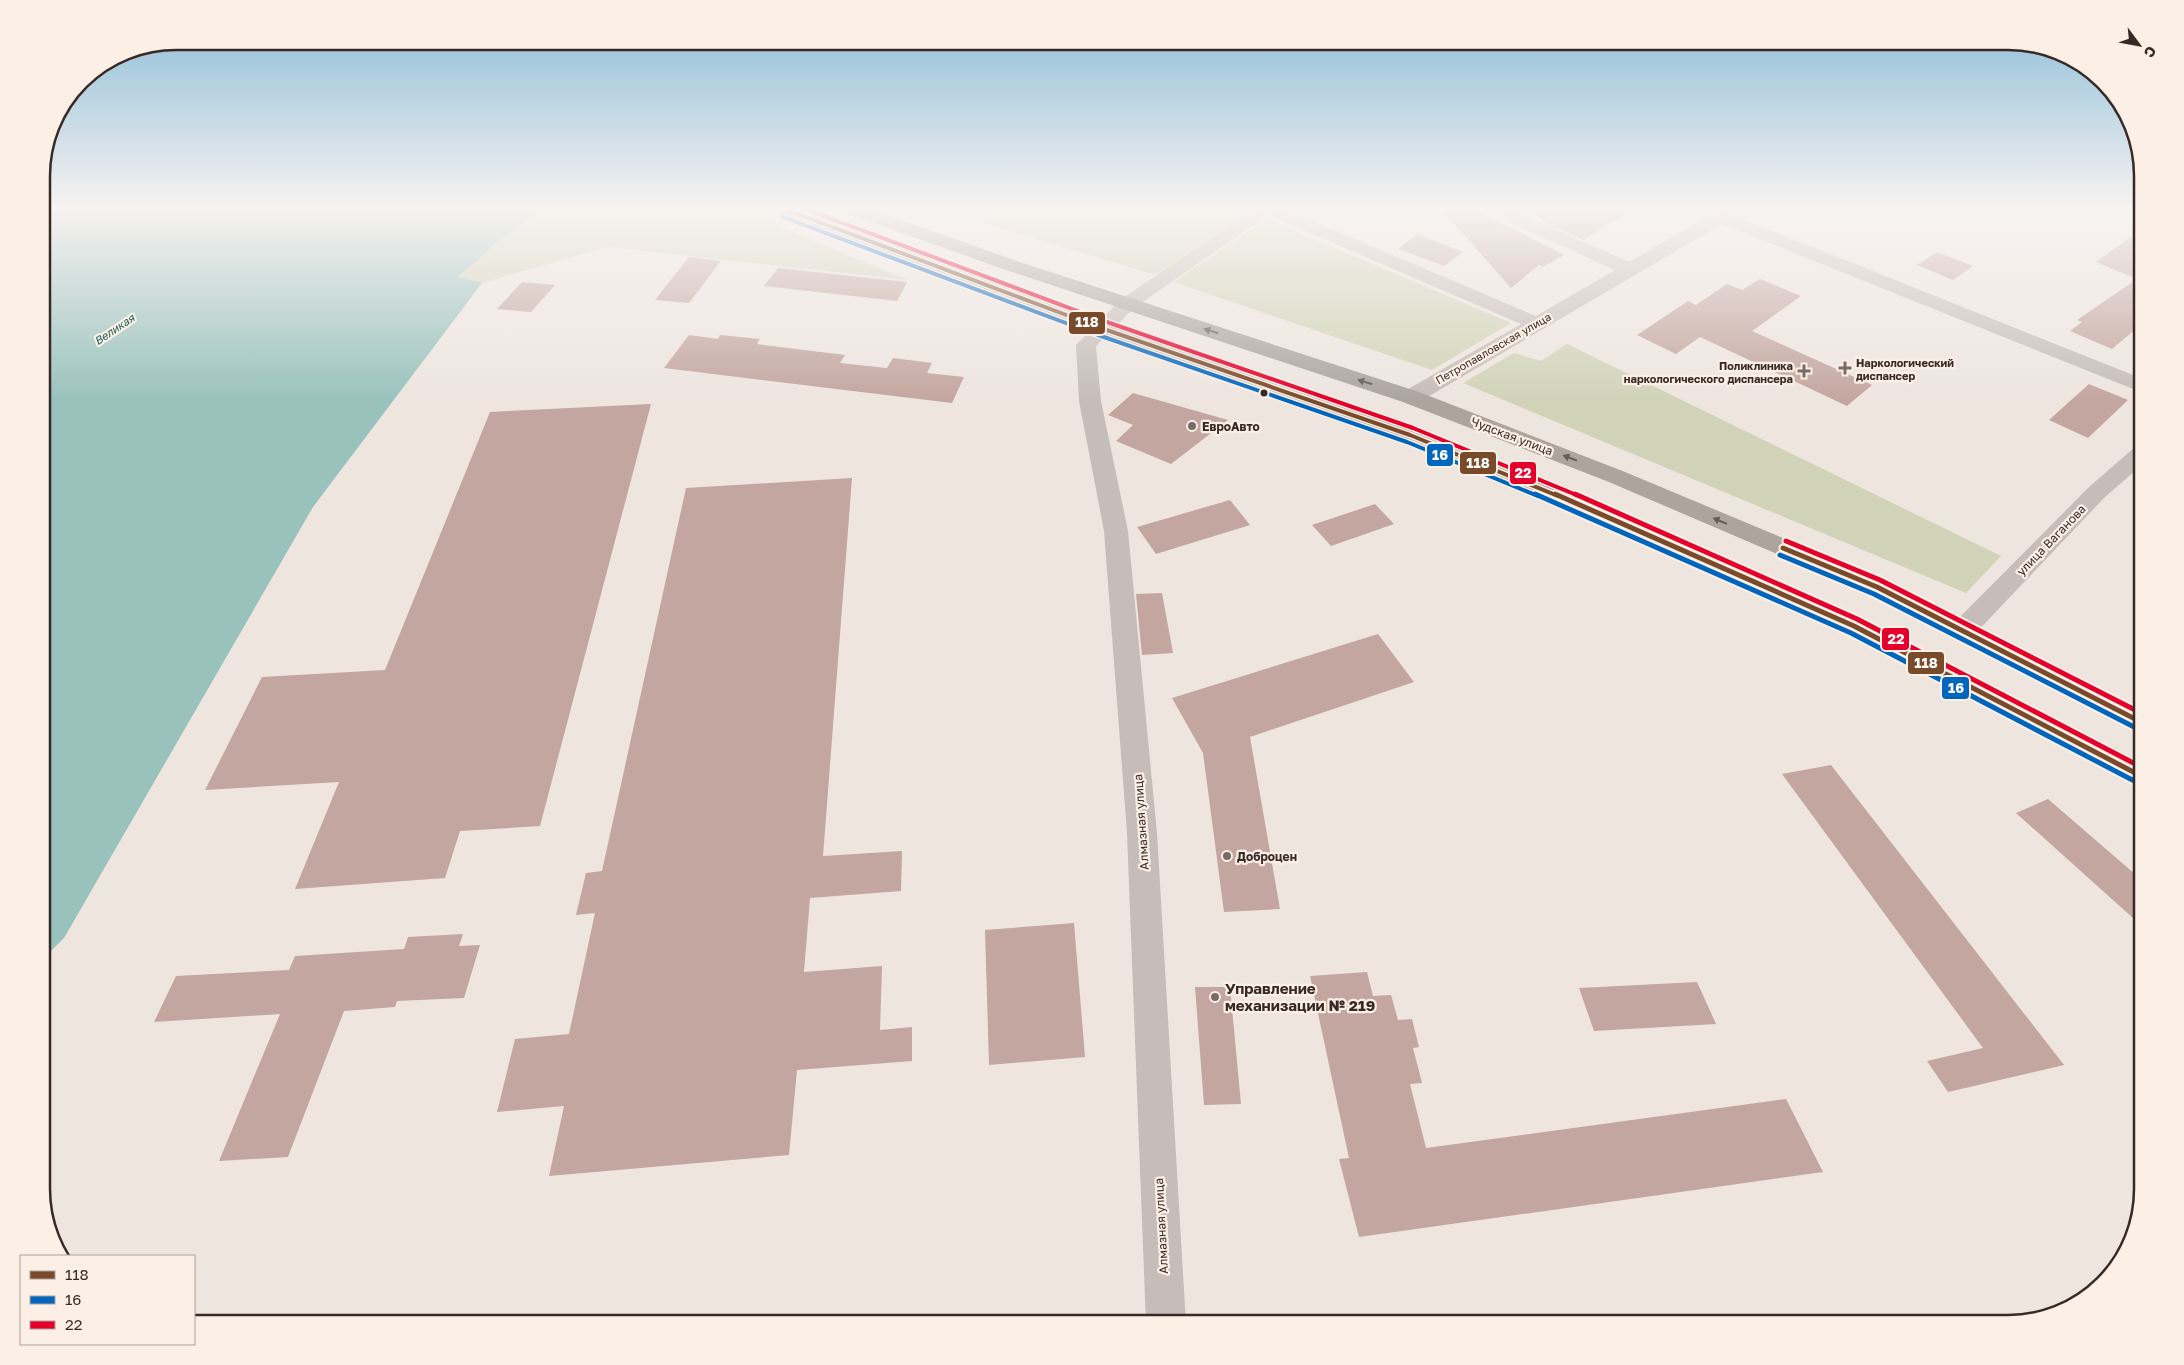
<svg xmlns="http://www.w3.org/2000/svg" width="2184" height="1365" font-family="'Golos Text',sans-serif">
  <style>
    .green { fill: #d1d3b8 }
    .water { fill: #99c2bd }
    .building { fill: #c3a69f }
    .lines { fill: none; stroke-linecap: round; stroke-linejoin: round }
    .minor { fill: #c7bdb8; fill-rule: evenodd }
    .highway { fill: #ada49e; fill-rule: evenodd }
    .bus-1-far1-casing { stroke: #fbefe6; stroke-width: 7 }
    .bus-1-casing { stroke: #fbefe6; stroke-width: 9 }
    .bus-2-far1-casing { stroke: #fbefe6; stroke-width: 7 }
    .bus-2-casing { stroke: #fbefe6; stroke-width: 9 }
    .bus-3-far1-casing { stroke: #fbefe6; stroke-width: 7 }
    .bus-3-casing { stroke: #fbefe6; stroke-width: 9 }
    .bus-1-far1 { stroke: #7a4b2a; stroke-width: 4 }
    .bus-1 { stroke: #7a4b2a; stroke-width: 5 }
    .bus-2-far1 { stroke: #0065bd; stroke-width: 4 }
    .bus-2 { stroke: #0065bd; stroke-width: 5 }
    .bus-3-far1 { stroke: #e4002b; stroke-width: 4 }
    .bus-3 { stroke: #e4002b; stroke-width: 5 }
    .oneway { fill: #665b56 }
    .poi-dot { fill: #776b67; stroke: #fbefe6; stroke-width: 2 }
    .bus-dot { fill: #372a26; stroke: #fbefe6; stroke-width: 2 }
    .labels { text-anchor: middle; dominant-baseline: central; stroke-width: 4.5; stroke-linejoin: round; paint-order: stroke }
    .far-water-label { font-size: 11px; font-style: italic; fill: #185d5a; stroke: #fbefe6 }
    .far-street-label { font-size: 11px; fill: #372a26; stroke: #fbefe6 }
    .far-poi-label { font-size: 11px; font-weight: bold; fill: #372a26; stroke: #fbefe6; text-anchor: start }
    .poi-label { font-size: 12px; font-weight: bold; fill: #372a26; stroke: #fbefe6; text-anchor: start }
    .street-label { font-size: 12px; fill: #372a26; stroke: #fbefe6 }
    .near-poi-label { font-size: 15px; font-weight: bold; fill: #372a26; stroke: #fbefe6; text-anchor: start }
    .rim { fill: none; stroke: #372a26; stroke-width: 2.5 }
    .line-badge { stroke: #fbefe6; stroke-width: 2 }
    .badge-label { font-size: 14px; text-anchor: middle; font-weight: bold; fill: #fff }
  </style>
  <rect width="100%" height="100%" fill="#eee5df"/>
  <!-- green -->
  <g class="green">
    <path d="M542,210H596L588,215L666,210H731L758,217L907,280L608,247L482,283L457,277L495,244Z"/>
    <path d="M941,210H1251L1155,275Z"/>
    <path d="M1267,219L1511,323L1432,370L1173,282Z"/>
    <path d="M1567,344L2001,556L1966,593L1463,383L1514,353L1541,361Z"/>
  </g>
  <!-- water -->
  <path class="water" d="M42,210H542L495,244L458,277L482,283L313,507L64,938L42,960Z"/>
  <!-- building -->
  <g class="building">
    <path d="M1442,210H1475L1564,255L1543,267L1539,265L1511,288Z"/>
    <path d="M1533,210H1631L1583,240L1545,223Z"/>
    <path d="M2143,228V323L2112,349L2070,331L2082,322L2077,320L2137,279L2096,262Z"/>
    <path d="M1417,234L1463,252L1444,266L1398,249Z"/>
    <path d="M1937,252L1973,266L1953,280L1917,265Z"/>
    <path d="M689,257L721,261L689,303L655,300Z"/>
    <path d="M778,268L907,282L897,301L764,286Z"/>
    <path d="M1760,279L1801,296L1752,331L1872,385L1847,406L1700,337L1676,354L1637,335L1688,301L1696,305L1727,284L1742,290Z"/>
    <path d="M522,282L555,285L531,312L497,309Z"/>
    <path d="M689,335L718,339L720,335L760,339L757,344L845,355L840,363L887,368L893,358L932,363L927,373L964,377L952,403L664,368Z"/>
    <path d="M2089,384L2128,400L2088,438L2049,420Z"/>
    <path d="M1133,393L1228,420L1171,464L1116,441L1133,425L1108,415Z"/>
    <path d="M651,404L540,826L460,831L445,878L295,889L339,782L205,790L262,677L385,670L490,412Z"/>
    <path d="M852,478L823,856L902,851L901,891L810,898L804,972L882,966L880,1030L912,1027V1061L797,1070L789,1155L549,1176L564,1106L497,1112L515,1039L569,1034L595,913L576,915L586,873L602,871L686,488Z"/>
    <path d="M1230,500L1250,525L1156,554L1137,527Z"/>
    <path d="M1375,504L1394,524L1331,546L1312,525Z"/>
    <path d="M1162,593L1173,653L1142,655L1136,594Z"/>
    <path d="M1378,634L1414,682L1250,737L1280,909L1224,912L1203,753L1172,698Z"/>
    <path d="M1831,765L2064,1065L1948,1092L1927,1061L1983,1048L1782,774Z"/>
    <path d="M2048,799L2143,881V927L2016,813Z"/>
    <path d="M1074,923L1085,1057L989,1065L985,930Z"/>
    <path d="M463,934L459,946L480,945L464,998L397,1001L395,1007L344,1011L288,1157L219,1161L280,1014L154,1022L176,976L289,970L295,956L404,949L408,937Z"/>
    <path d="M1367,972L1373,996L1391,995L1398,1020L1412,1019L1419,1047L1413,1048L1422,1083L1410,1084L1426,1148L1786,1099L1823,1172L1359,1237L1339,1159L1349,1158L1310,976Z"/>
    <path d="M1697,982L1716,1024L1594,1031L1579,988Z"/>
    <path d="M1195,987H1230L1241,1104L1204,1105Z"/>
  </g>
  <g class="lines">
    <!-- minor -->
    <g class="minor">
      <path d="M1252,210H1287L1536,316L1615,270L1511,223L1499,210H1518L1523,215L1629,262L1719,210H1741L1735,216L2143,379V393L1722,224L1419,402L1411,404L1403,402L1400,397L1403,392L1521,324L1268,215L1134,308L1096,346L1101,401L1128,531L1157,833L1186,1324H1146L1127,833L1104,531L1079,401L1076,345L1120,300Z"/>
      <path d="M2143,445V464L2105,497L1971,638L1962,641L1953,638L1949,631L1953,624L2089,487L2135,447Z"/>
    </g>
    <!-- highway -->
    <g class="highway">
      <path d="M777,210H803L1108,324L1418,430L1597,502L1863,619L2143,763V789L1845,633L1581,514L1402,440L1094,332L780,214Z"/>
      <path d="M846,210H873L1014,260L1419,392L1625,472L1886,581L2143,710V734L1868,593L1609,482L1403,402L1000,268L849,214Z"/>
    </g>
    <!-- bus-1-far1 casing -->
    <g class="bus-1-far1-casing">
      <path id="bus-1-far1" d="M787,210L1101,328L1410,435L1558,496"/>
    </g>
    <!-- bus-1 casing -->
    <g class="bus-1-casing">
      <g id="bus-1">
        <path d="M1555,494L1854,626L2143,777"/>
        <path d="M1783,548L1877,587L2143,723"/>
      </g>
    </g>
    <!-- bus-2-far1 casing -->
    <g class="bus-2-far1-casing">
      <path id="bus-2-far1" d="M783,217L1098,335L1407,442L1538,496"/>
    </g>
    <!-- bus-2 casing -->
    <g class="bus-2-casing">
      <g id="bus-2">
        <path d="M1535,494L1851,633L2140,784"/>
        <path d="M1780,555L1874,594L2140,730"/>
      </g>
    </g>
    <!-- bus-3-far1 casing -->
    <g class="bus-3-far1-casing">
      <path id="bus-3-far1" d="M808,210L1104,321L1413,428L1579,496"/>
    </g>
    <!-- bus-3 casing -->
    <g class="bus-3-casing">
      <g id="bus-3">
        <path d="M1575,494L1857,619L2143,768"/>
        <path d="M1786,541L1880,580L2143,714"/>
      </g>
    </g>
    <!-- bus-1-far1 -->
    <use href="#bus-1-far1" class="bus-1-far1"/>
    <!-- bus-1 -->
    <use href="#bus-1" class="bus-1"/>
    <!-- bus-2-far1 -->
    <use href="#bus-2-far1" class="bus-2-far1"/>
    <!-- bus-2 -->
    <use href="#bus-2" class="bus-2"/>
    <!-- bus-3-far1 -->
    <use href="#bus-3-far1" class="bus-3-far1"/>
    <!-- bus-3 -->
    <use href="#bus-3" class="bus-3"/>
  </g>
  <!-- one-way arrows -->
  <defs><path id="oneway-solid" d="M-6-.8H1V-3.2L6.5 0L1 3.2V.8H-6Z" transform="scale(1.25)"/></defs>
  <g class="oneway">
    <use href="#oneway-solid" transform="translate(1211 331) rotate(-162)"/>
    <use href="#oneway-solid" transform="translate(1365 382) rotate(-162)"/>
    <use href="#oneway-solid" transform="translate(1570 458) rotate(-159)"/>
    <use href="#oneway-solid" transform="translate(1720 521) rotate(-157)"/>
  </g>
  <!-- sky -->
  <linearGradient id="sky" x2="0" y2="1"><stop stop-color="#88bad7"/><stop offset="0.52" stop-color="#f7f3f1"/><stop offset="1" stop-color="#f7f3f1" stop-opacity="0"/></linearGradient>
  <rect width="2184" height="401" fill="url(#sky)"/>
  <!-- markers -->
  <g class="poi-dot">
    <path d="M1842.5 360.5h5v5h5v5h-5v5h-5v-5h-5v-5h5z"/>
    <path d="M1801.5 363.5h5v5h5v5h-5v5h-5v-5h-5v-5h5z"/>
    <circle cx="1192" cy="426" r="5"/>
    <circle cx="1227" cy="856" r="5"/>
    <circle cx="1215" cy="997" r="5"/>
  </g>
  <circle class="bus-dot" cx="1264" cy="393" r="4.5"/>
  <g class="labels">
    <!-- far-water labels -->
    <g class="far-water-label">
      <text transform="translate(114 329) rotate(-34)">Великая</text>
    </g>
    <!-- far-street labels -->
    <g class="far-street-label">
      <text transform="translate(1493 348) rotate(-30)">Петропавловская улица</text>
    </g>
    <!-- far-poi labels -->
    <g class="far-poi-label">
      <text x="1856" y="362">Наркологический<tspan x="1856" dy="13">диспансер</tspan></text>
      <text x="1793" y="365" text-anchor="end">Поликлиника<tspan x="1793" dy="13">наркологического диспансера</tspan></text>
    </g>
    <!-- poi labels -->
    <g class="poi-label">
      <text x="1202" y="426">ЕвроАвто</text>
      <text x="1237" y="856">Доброцен</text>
    </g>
    <!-- street labels -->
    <g class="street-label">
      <text transform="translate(1512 436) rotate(21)">Чудская улица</text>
      <text transform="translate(2051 540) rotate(-46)">улица Ваганова</text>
      <text transform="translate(1141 822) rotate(-94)">Алмазная улица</text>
      <text transform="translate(1161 1226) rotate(-93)">Алмазная улица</text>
    </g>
    <!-- near-poi labels -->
    <g class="near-poi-label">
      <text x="1225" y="988">Управление<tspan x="1225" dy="17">механизации № 219</tspan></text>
    </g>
  </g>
  <!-- crop -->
  <path d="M0 0H2184V1365H0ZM176 50H2008A126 126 0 0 1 2134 176V1189A126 126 0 0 1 2008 1315H176A126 126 0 0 1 50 1189V176A126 126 0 0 1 176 50Z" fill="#fbefe6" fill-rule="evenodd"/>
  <path class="rim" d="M176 50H2008A126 126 0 0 1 2134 176V1189A126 126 0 0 1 2008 1315H176A126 126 0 0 1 50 1189V176A126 126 0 0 1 176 50Z"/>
  <g class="line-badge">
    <rect x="1068" y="311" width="38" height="24" rx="5" fill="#7a4b2a"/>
    <rect x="1426" y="443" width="28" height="24" rx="5" fill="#0065bd"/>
    <rect x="1459" y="451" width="38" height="24" rx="5" fill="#7a4b2a"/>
    <rect x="1509" y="461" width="28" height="24" rx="5" fill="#e4002b"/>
    <rect x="1881" y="627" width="29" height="24" rx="5" fill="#e4002b"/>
    <rect x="1907" y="651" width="38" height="24" rx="5" fill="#7a4b2a"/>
    <rect x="1941" y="676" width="29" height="24" rx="5" fill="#0065bd"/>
  </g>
  <g class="badge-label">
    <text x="1087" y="327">118</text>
    <text x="1440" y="460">16</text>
    <text x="1478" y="468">118</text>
    <text x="1523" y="478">22</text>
    <text x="1896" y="644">22</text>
    <text x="1926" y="668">118</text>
    <text x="1956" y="693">16</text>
  </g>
  <!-- legend -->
  <rect x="20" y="1255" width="175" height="90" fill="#fbefe6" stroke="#ada099"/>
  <rect x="30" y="1271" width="25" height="8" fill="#7a4b2a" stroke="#ada099"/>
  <text x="65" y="1280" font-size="15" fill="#372a26">118</text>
  <rect x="30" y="1296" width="25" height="8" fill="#0065bd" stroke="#ada099"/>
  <text x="65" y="1305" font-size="15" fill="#372a26">16</text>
  <rect x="30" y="1321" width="25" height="8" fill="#e4002b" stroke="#ada099"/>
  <text x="65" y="1330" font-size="15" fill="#372a26">22</text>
  <!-- north arrow -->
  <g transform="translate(2139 45) rotate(122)" stroke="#fbefe6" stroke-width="4" paint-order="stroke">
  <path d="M0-4L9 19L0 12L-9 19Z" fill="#372a26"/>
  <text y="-8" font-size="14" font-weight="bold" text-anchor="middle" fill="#372a26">С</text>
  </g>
</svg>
